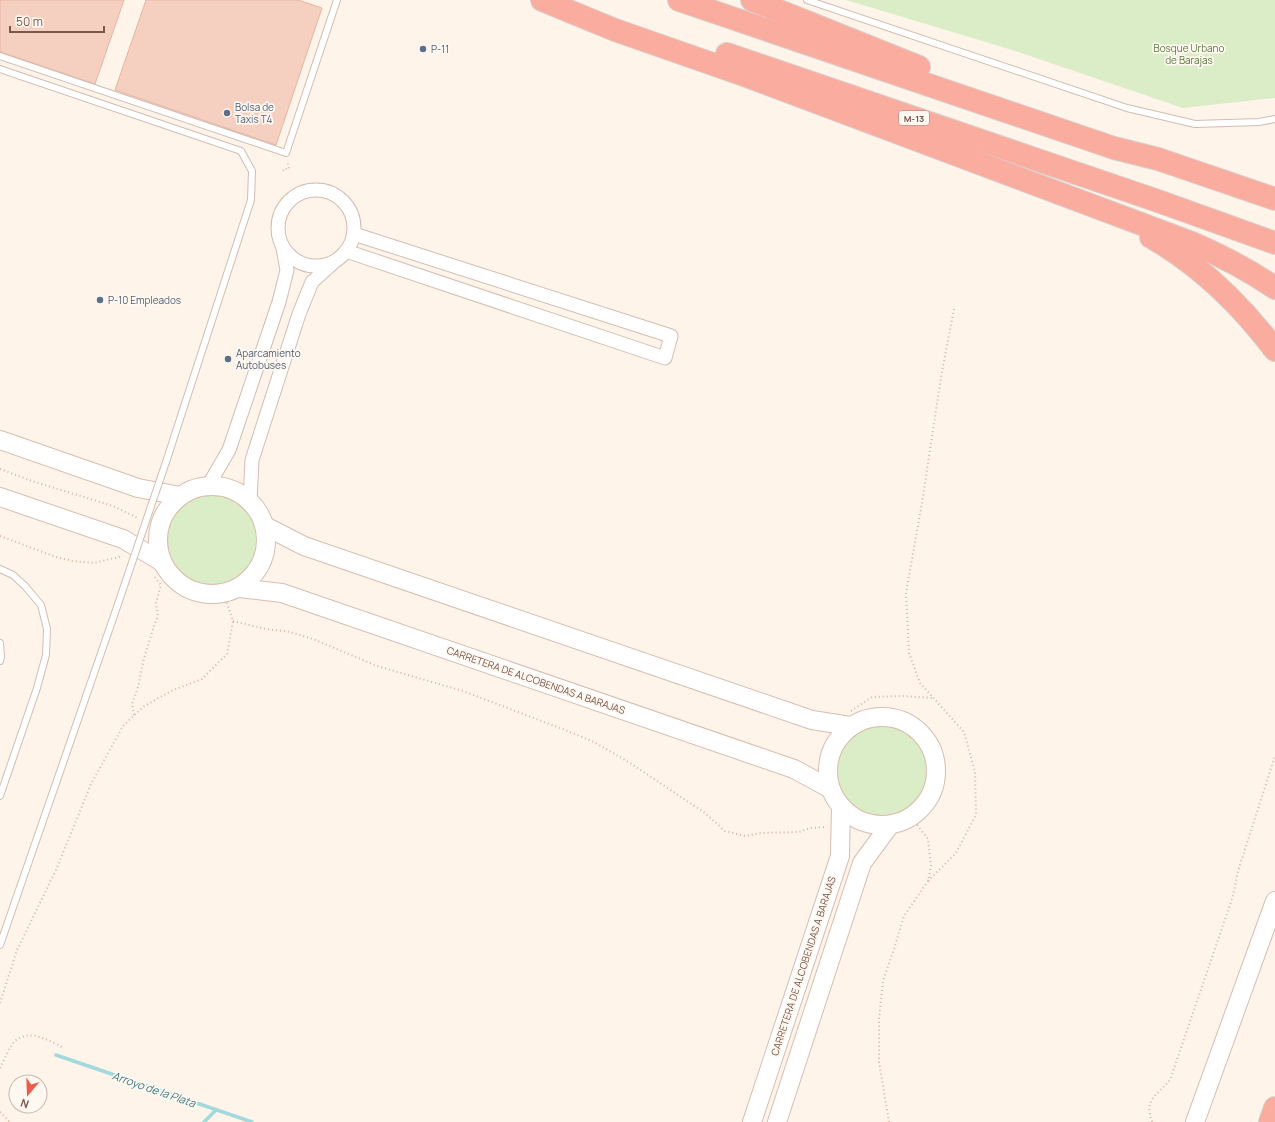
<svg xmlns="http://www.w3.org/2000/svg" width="1275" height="1122" font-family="Manrope,sans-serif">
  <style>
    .green { fill: #daedc6 }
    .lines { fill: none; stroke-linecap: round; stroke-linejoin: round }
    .stream { stroke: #a2d9dc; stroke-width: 3.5 }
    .building { fill: #f5cfc0; stroke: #e8b39f }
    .lane-casing { stroke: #d4bcb1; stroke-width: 8 }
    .street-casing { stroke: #d4bcb1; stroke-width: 15 }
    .secondary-casing { stroke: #d9bdb0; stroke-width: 20 }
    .highway-casing { stroke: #dad0cd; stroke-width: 24 }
    .path { stroke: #dbb2a2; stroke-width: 2; stroke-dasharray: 1 3; stroke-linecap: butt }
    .lane { stroke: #fff; stroke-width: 6 }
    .street { stroke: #fff; stroke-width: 13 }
    .secondary { stroke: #fff; stroke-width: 18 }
    .highway { stroke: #faac9e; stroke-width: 22 }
    .lane-bridge-casing { stroke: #d4bcb1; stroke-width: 8; stroke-linecap: butt }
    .lane-bridge { stroke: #fff; stroke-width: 6 }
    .service-dot { fill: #5c6f8a; stroke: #fff8f1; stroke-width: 1.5 }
    .labels { text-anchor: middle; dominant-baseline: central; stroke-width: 3.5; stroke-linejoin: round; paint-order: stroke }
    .shield { fill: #fff8f1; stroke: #a3877d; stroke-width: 1 }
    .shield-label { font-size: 9px; font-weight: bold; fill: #7b564b }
    .park-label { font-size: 10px; fill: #587b3f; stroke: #fff8f1 }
    .service-label { font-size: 10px; fill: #4e5e75; stroke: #fff8f1; text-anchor: start }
    .street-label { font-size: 10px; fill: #7b564b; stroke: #fff8f1 }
    .water-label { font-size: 11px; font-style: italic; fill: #3c7c80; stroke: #fff8f1 }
  </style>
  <rect width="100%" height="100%" fill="#fef4ea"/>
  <!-- green -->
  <g class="green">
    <path d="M846,0H1275V98L1183,108L1009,49Z"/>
    <circle cx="211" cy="541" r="46"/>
    <circle cx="881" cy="771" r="46"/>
  </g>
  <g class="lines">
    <!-- stream -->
    <g class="stream">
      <path d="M56,1055L252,1122"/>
      <path d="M204,1122L216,1110"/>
    </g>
  </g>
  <!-- building -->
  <g class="building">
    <path d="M0,0H124L95,84L0,52Z"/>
    <path d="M146,0H298L322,8L276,145L115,90Z"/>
  </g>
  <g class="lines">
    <!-- lane casing -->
    <g class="lane-casing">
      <g id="lane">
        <path d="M807,0L1127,108L1195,124L1259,122L1275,119"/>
        <path d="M0,56L286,153L337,0"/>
        <path d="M0,69L241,151L252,171L251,200L167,459"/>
        <path d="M0,569L13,575L25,586L41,605L47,629L46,655L37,688L0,796"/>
        <path d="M0,643L1,657L0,661"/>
        <path d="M0,945L118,604"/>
      </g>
    </g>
    <!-- street casing -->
    <g class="street-casing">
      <g id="street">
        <circle cx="316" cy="228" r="38"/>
        <path d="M346,251L665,358L671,336L354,234"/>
        <path d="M208,486L229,450L279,302L287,270L283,248"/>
        <path d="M250,501L252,460L299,314L312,282L333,263"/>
      </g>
    </g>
    <!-- secondary casing -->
    <g class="secondary-casing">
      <g id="secondary">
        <path d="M0,440L138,488L180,496"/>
        <circle cx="212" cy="540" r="54"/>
        <path d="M0,497L123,539L162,562"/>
        <path d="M265,526L304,546L812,720L850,726"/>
        <path d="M239,588L282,593L794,769L829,788"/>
        <circle cx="882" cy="771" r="54"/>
        <path d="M752,1122L840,856L841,807"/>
        <path d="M777,1122L862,863L890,825"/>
        <path d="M1195,1122L1275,901"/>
      </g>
    </g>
    <!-- highway casing -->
    <g class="highway-casing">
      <g id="highway">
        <path d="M542,0L615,30L744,75L1192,243C1222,256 1249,270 1275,288"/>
        <path d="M679,0L1114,148L1158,159L1275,199"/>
        <path d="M752,0L919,67"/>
        <path d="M727,54L1158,201L1275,243"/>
        <path d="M1151,237C1200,265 1241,305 1275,350"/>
        <path d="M1270,1122L1275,1108"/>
      </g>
    </g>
    <!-- path -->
    <g class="path">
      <path d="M283,171L284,169H289L287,161"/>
      <path d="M0,469L32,481L113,506L138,518"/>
      <path d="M154,526L160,529"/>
      <path d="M0,536L56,557L73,561L94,563L119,557L121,555"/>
      <path d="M233,621L266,629L290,632L313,639L377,666L463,691L565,730L594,742L630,763L705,813L725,831L745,836L761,833L799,832L810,828L825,827"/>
      <path d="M851,711L872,697L901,696L933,698"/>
      <path d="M134,715L132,704L138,687L144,658L155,623L158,616L156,603L161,585L153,575"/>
      <path d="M928,881L956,853L976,815L975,772L964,732L920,683L909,653L906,593L922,503L941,377L954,309"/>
      <path d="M0,1003L17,950L56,870L91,784L123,726L143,707L171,691L202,679L227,654L233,621L223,591"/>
      <path d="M0,1068C3,1062 11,1044 15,1041C29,1028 50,1041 64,1048"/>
      <path d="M0,1112L10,1122"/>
      <path d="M889,1122L879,1062V1019L883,981L894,949L904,916L928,881L931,866L928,839L911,817"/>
      <path d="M1152,1122C1144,1099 1156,1096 1170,1080L1233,896L1238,871L1275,756"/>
    </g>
    <!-- lane -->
    <use href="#lane" class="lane"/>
    <!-- street -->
    <use href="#street" class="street"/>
    <!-- secondary -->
    <use href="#secondary" class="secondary"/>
    <!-- highway -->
    <use href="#highway" class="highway"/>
    <!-- lane-bridge casing -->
    <g class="lane-bridge-casing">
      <path id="lane-bridge" d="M118,604L167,459"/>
    </g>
    <!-- lane-bridge -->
    <use href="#lane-bridge" class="lane-bridge"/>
  </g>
  <!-- markers -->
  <g class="service-dot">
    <circle cx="423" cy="49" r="4"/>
    <circle cx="227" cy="113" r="4"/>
    <circle cx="100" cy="300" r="4"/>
    <circle cx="228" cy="359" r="4"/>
  </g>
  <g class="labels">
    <!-- shield labels -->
    <rect class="shield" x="899" y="111" width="30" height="14" rx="3"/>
    <g class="shield-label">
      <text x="914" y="118">M-13</text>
    </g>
    <!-- park labels -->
    <g class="park-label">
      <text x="1189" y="48">Bosque Urbano<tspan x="1189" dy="12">de Barajas</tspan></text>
    </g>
    <!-- service labels -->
    <g class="service-label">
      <text x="431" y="49">P-11</text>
      <text x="235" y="107">Bolsa de<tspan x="235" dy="12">Taxis T4</tspan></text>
      <text x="108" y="300">P-10 Empleados</text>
      <text x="236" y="353">Aparcamiento<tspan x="236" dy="12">Autobuses</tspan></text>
    </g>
    <!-- street labels -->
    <g class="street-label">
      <text transform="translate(536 680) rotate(19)">CARRETERA DE ALCOBENDAS A BARAJAS</text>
      <text transform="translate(803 966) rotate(-72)">CARRETERA DE ALCOBENDAS A BARAJAS</text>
    </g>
    <!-- water labels -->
    <g class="water-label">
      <text transform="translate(154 1089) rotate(19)">Arroyo de la Plata</text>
    </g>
  </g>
  <!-- north arrow -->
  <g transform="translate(28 1094) rotate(199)"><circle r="19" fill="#fff8f1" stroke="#cab7af"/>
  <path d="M0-3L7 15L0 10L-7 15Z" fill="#ed5c49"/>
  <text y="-6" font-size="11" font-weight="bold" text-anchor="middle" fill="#7b564b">N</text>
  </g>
  <!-- scale -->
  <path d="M10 26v6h94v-6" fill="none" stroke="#7b564b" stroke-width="2"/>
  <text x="16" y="26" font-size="12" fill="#7b564b" stroke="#fff8f1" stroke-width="3" paint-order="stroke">50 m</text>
</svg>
